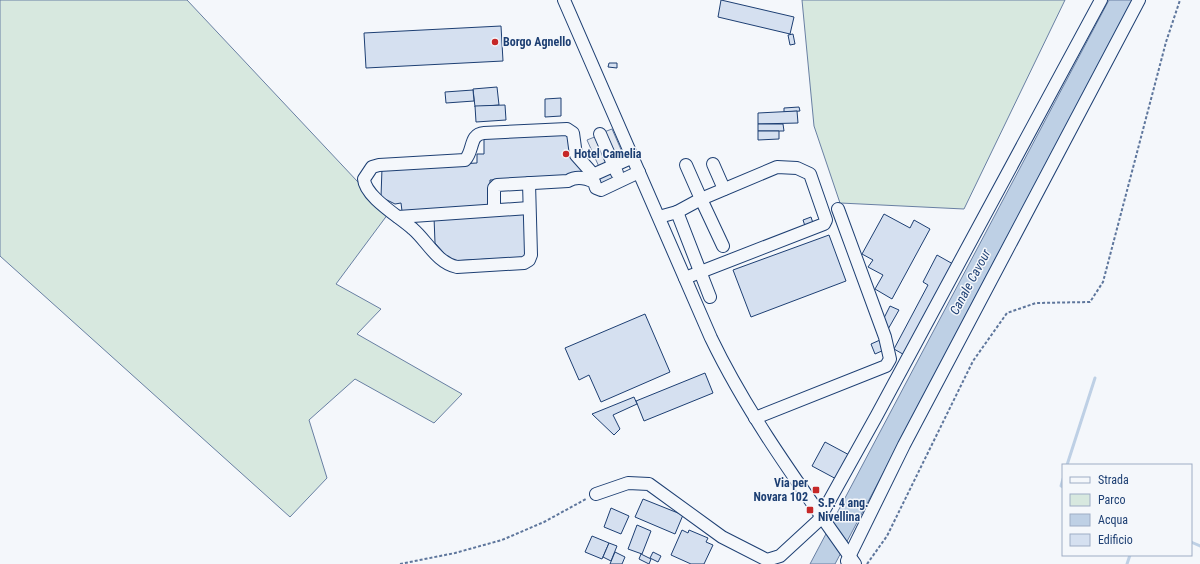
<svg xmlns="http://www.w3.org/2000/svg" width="1200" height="564" font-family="'Roboto Condensed',sans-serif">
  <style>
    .green { fill: #d7e8df; stroke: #687fa3 }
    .parking { fill: #e3e8f0; stroke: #687fa3 }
    .water { fill: #bed0e5; stroke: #687fa3 }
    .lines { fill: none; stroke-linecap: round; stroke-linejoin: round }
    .stream { stroke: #bed0e5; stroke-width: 3 }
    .building { fill: #d5e0f0; stroke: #1d3f73 }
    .minor-casing { stroke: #1d3f73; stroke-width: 14 }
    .path { stroke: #5e769c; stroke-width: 2; stroke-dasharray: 3 2; stroke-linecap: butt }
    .minor { stroke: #f4f7fb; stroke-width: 12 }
    .poi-dot { fill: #c62828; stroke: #f4f7fb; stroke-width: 1.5 }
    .labels { text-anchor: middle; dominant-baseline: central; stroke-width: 3; stroke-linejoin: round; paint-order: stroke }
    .poi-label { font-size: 12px; font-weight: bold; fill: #1d3f73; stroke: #f4f7fb; text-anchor: start }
    .water-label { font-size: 13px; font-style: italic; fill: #1d3f73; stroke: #f4f7fb }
  </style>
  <rect width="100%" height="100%" fill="#f4f7fb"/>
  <!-- green -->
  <g class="green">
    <path d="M0,0H187L388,214L336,284L381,309L357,334L462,394L434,423L355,379L309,420L327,478L290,517L0,256Z"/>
    <path d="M802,0H1065L964,209L840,203L814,126Z"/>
  </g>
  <!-- parking -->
  <g class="parking">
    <path d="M612,129L623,154L616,158L604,132Z"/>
    <path d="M597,136L609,165L600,169L587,140Z"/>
  </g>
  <!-- water -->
  <path class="water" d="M1109,0H1134L835,564H810Z"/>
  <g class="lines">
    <!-- stream -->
    <g class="stream">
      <path d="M1067,465L1095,378"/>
      <path d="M1063,479L1061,486L1063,487"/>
      <path d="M1191,542L1200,546"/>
      <path d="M1127,564L1130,555"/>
    </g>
  </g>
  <!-- building -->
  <g class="building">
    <path d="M721,0L794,17L790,34L718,17Z"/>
    <path d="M501,26L503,61L366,68L364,33Z"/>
    <path d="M793,34L795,44L790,45L788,35Z"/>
    <path d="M609,63H617V68L608,67Z"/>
    <path d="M497,87L499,105L475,107L473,89Z"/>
    <path d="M473,90L474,101L446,103L445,92Z"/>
    <path d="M561,98V116L545,117V99Z"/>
    <path d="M505,105L506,120L476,122L475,106Z"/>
    <path d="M799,107L800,111L784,112V108Z"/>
    <path d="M797,111L798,123L758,124V113Z"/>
    <path d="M758,124H783L784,131H758Z"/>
    <path d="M758,131H779V139L758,140Z"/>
    <path d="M565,133L588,175L490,180V205L402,211L401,203L395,204L381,197L382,168L477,163V154H484V136Z"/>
    <path d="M609,173L612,175L614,179L600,184L589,174Z"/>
    <path d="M526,213L528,257L451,261L435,243L434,217Z"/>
    <path d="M884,214L910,228L914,220L930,229L892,299L875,289L883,275L868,267L873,260L862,254Z"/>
    <path d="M811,217L813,223L805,226L803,220Z"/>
    <path d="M829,235L846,281L751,317L733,270Z"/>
    <path d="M937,255L953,264L908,357L894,349L928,285L923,282Z"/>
    <path d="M890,306L899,310L887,331L883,320Z"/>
    <path d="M645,314L670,372L601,402L589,375L579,380L565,348Z"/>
    <path d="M880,340L884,350L875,354L871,344Z"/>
    <path d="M705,373L713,393L644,421L636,401Z"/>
    <path d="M634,397L637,404L613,415L620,429L614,435L592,414Z"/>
    <path d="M825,442L853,457L840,481L812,466Z"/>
    <path d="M643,499L683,515L675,534L635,517Z"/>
    <path d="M611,508L629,516L621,534L604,527Z"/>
    <path d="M637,525L651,531L642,554L628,549Z"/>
    <path d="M682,530L688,533L689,530L708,538L706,542L713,545L704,564H691L671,555Z"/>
    <path d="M592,536L609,543L602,559L585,552Z"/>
    <path d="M609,543L617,546L611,561L603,557Z"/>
    <path d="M615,552L625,557L622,564H610Z"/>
    <path d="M653,552L661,556L658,562L650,558Z"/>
    <path d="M641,554L651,559L649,564L639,559Z"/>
  </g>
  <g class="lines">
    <!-- minor casing -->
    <g class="minor-casing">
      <g id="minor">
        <path d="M564,0L711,338C750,419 804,491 855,564"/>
        <path d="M600,134L617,173"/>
        <path d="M713,164L724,189"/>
        <path d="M529,183L531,255L529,260L524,263L457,267C437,263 427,241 413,229C400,217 365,197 364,179L372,167L379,165L465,160C474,151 469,134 484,133L567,129L573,133L576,155L592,173L595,174L633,157"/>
        <path d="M494,210V188L497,185L568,181C576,176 586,178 594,182L596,188L601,190L639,172"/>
        <path d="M677,212L701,199L686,165"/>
        <path d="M398,217L529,208"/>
        <path d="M659,217L677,212L710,297"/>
        <path d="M685,278L824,224L826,220L810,174L797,168L777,167L701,199L723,246"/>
        <path d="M755,418L886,366L890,359L885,337L838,209"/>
        <path d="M596,494L628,483L649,484L722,537L767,560L780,556L818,521L877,415L1101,0"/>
        <path d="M847,561L904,445L1139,0"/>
      </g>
    </g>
    <!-- path -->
    <g class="path">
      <path d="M400,564L455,553L502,540L544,522L586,499"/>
      <path d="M867,564L887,536L973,361L1007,313L1036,303L1090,302L1103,282L1166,42L1180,0"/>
    </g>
    <!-- minor -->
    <use href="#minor" class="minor"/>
  </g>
  <!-- markers -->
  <g class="poi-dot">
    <circle cx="495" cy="42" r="4"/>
    <circle cx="566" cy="154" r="4"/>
    <rect x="812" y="486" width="8" height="8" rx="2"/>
    <rect x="806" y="506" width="8" height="8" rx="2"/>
  </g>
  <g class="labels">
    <!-- poi labels -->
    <g class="poi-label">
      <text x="503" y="42">Borgo Agnello</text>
      <text x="574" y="154">Hotel Camelia</text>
      <text x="808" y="483" text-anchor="end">Via per<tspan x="808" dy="14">Novara 102</tspan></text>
      <text x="818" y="503">S.P. 4 ang.<tspan x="818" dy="14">Nivellina</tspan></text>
    </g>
    <!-- water labels -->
    <g class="water-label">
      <text transform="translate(970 282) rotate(-62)">Canale Cavour</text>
    </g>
  </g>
  <!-- legend -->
  <rect x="1062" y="464" width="130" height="92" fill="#f4f7fb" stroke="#9eadc5"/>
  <rect x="1070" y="477" width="20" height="6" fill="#f4f7fb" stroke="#9eadc5"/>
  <text x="1098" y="484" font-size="12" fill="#1d3f73">Strada</text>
  <rect x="1070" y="494" width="20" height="12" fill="#d7e8df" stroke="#9eadc5"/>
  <text x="1098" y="504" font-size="12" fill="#1d3f73">Parco</text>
  <rect x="1070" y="514" width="20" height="12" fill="#bed0e5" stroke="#9eadc5"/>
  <text x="1098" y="524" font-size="12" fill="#1d3f73">Acqua</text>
  <rect x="1070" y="534" width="20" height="12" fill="#d5e0f0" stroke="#9eadc5"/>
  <text x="1098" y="544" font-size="12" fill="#1d3f73">Edificio</text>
</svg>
